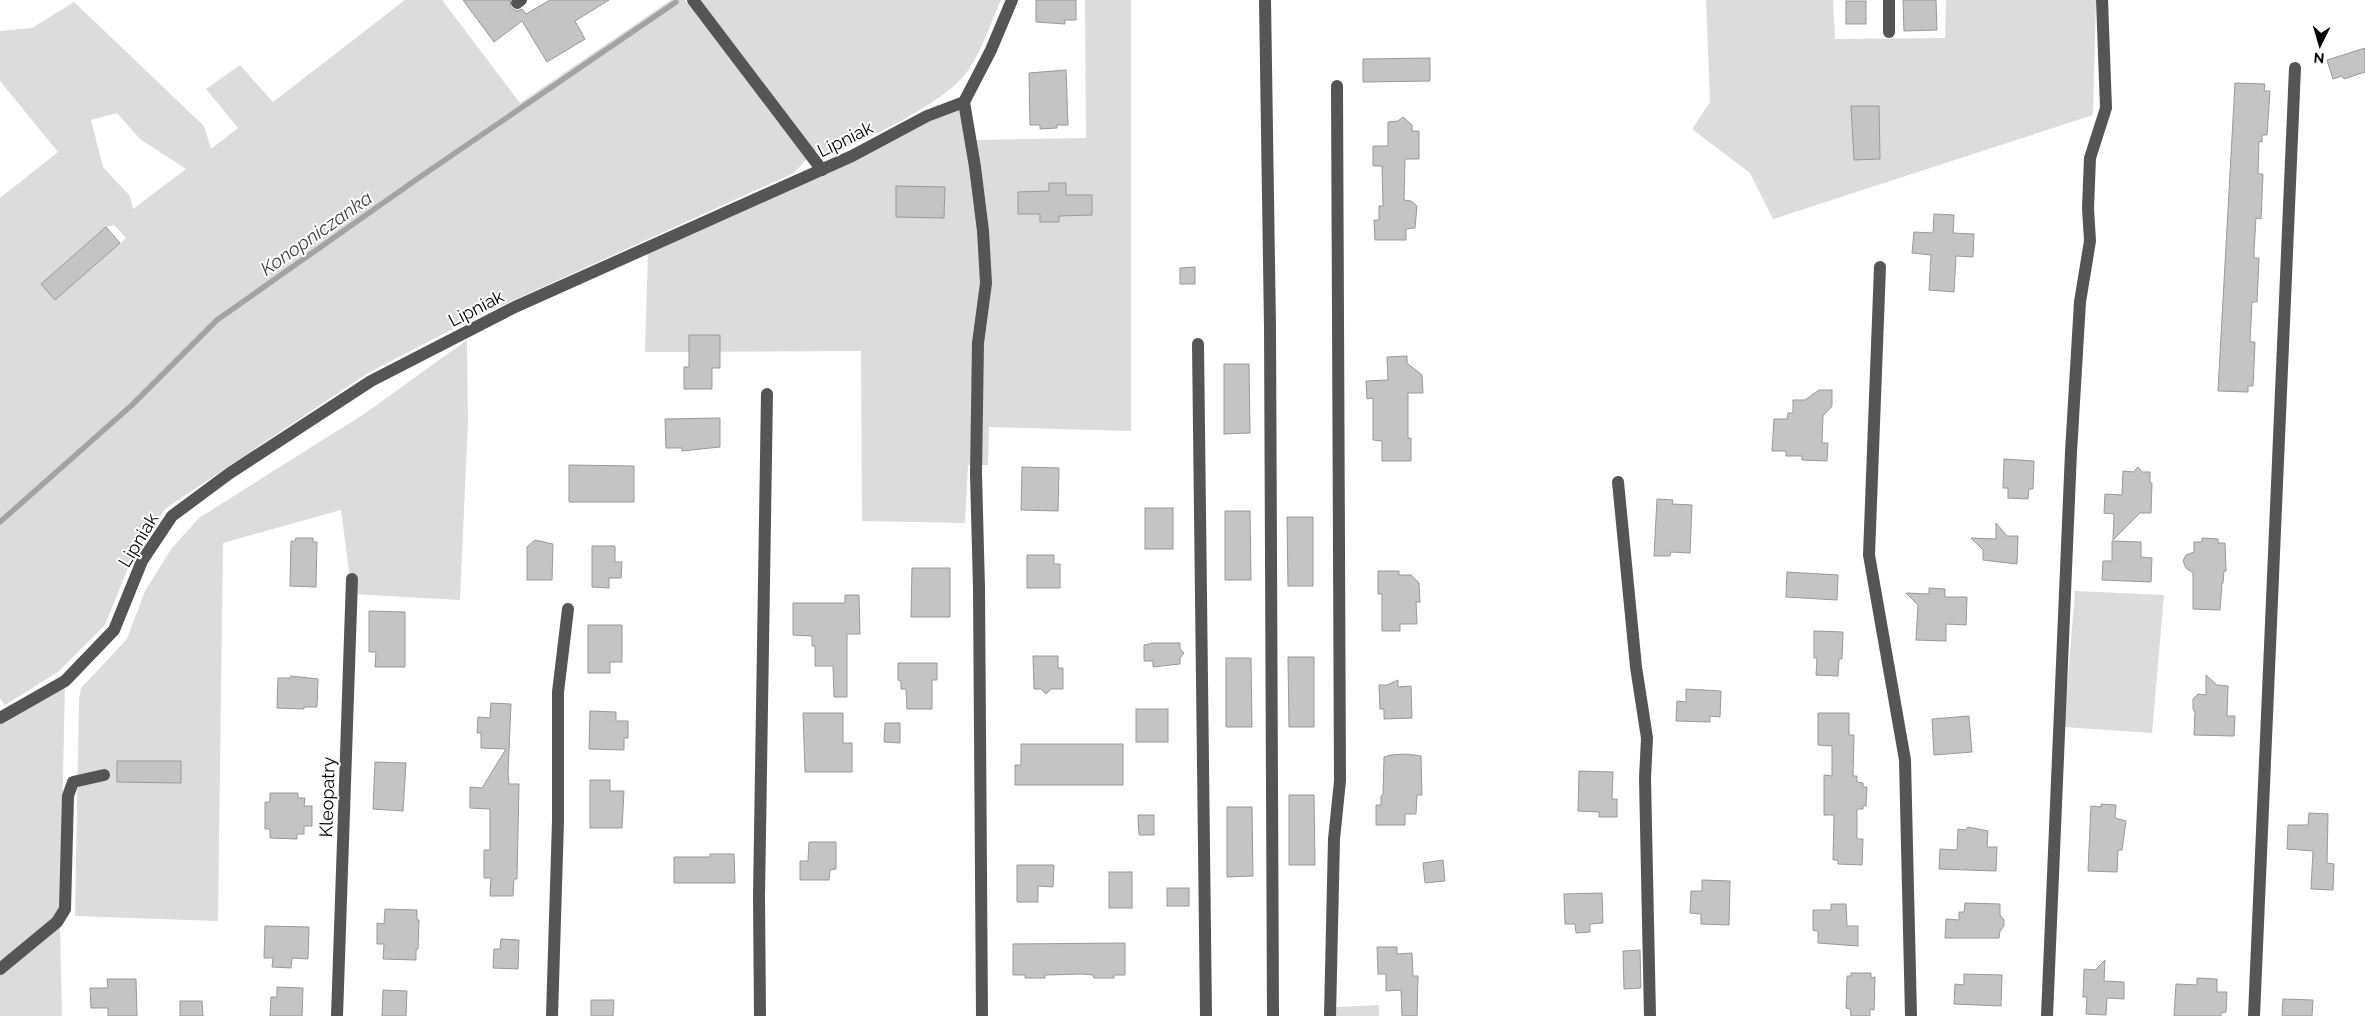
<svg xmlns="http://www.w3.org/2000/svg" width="2365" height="1016" font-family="Raleway,sans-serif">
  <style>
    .green { fill: #dcdcdc; fill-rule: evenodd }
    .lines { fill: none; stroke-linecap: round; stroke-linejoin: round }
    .stream { stroke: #a3a3a3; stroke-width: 5.5 }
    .building { fill: #c4c4c4; stroke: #999 }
    .minor { stroke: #555; stroke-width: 12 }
    .labels { text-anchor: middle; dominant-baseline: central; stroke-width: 4; stroke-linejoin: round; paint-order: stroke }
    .street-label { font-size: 18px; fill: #000; stroke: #fff }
    .water-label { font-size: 19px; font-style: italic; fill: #444; stroke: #fff }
  </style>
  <rect width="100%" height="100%" fill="#fff"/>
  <!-- green -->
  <g class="green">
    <path d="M405,0H442L520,103L671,0H685L805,153L806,160L794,173L470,320L368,373L165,509L131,561L105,625L58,672L5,705L0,699V198L58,152L0,81V31L32,28L74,2L204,126L211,149L238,128L206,89L240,65L273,102ZM117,113L140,139L186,169L133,209L130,196L103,167L91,120ZM114,225L126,238L55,299L42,284L106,227Z"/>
    <path d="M699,0H1001C991,22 982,50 969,69C946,104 868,137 830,156L812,149Z"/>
    <path d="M1085,0H1131V431L989,427L988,465H968L965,523L862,521L861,351L645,352L648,251L964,102L972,140L1086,138Z"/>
    <path d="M1706,0H1833L1835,39L1945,38L1946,0H2096L2093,115L1773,219L1750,173L1692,129L1710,102Z"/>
    <path d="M467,340L468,421L460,600L352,594L341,510L223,543L218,921L75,916L79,699L81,688L127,639L145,591L172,548L199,518L364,414Z"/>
    <path d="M2075,591L2164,595L2152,733L2064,727Z"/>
    <path d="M65,681L60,924L62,1016H0V717Z"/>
    <path d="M1379,1005V1016H1336V1007Z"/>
  </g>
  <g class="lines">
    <!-- stream -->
    <path class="stream" d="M0,522L132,405L217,320L420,177L676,2"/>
  </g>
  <!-- building -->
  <g class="building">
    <path d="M463,0H510L511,8L517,11L522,9L526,14L550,0H609L575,21L585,39L547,62L522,21L494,42Z"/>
    <path d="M1036,0H1076V20H1065V24L1036,22Z"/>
    <path d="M1903,0H1936L1937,30L1904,31Z"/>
    <rect x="1846" y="1" width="20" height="23"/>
    <path d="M2365,48V72L2344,79L2342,76L2333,79L2327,60Z"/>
    <path d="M1430,58V81L1363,82V59Z"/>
    <path d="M1066,70L1068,125H1057V128L1040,129V125H1030L1029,73Z"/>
    <path d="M2235,83L2265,84L2264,91H2270L2267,135H2262V142L2259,141L2258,174H2263L2261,219L2256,218L2254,251V258H2259L2257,302H2252L2250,342H2255L2253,386H2248V392L2218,391Z"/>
    <path d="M1851,106H1879L1880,159L1854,160Z"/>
    <path d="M1403,117L1412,125V131H1419V159H1405L1404,200L1411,201L1417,206L1415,228L1406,229V240H1375L1374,220H1379V206H1383L1382,166H1373V146H1388V122L1398,121Z"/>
    <path d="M1049,183H1066V195H1092V215L1059,216V222H1040V214H1018V192L1049,191Z"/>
    <path d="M896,186L945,187L944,218L896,217Z"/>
    <path d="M1934,214L1954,215L1953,233L1974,234L1973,257L1956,256L1954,292L1929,290L1931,255L1912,253L1914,232L1933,233Z"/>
    <path d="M106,227L120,243L55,300L41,284Z"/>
    <path d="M1195,267V284H1180V268Z"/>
    <path d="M689,335H720V368H712V389H684V367H689Z"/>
    <path d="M1407,356V363L1422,375L1423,393H1408V438H1411V461H1382V441L1373,440V398L1367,399L1366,381L1388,380L1387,357Z"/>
    <path d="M1224,364H1249L1250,433L1224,434Z"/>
    <path d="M1819,390H1832V406L1823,416L1822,443H1828L1827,461L1802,460V456H1786V451H1772L1774,419H1787L1788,413H1793V400H1805Z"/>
    <path d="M720,418V447L682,451V448H666L665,419Z"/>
    <path d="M2004,459L2034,461L2033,489H2029L2028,499L2008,498V488H2003Z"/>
    <path d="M569,465L634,466V502H569Z"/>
    <path d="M1022,467L1059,468L1058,511L1021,510Z"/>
    <path d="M2138,467L2142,472H2150V483H2152L2151,513H2140L2113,540L2114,514L2104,513L2105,494L2122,495L2123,471L2133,472Z"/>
    <path d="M1657,499L1673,500L1672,504L1692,505L1690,553L1671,552L1670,556H1654Z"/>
    <rect x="1145" y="508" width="28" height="41"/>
    <path d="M1225,511H1250L1251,580H1225Z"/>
    <path d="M1287,517H1313V586H1288Z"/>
    <path d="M1996,523L2007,536H2018L2017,564L1983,560V550L1971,538L1996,539Z"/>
    <path d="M296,538H313V542H317L316,587L290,586L291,541H295Z"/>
    <path d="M2202,538L2218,539V543H2225L2226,571H2224L2223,583H2222L2220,610L2193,609V573L2186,568L2183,561L2186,555L2194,552V542H2202Z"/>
    <path d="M535,540L553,544L552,580H527V547Z"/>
    <path d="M2112,541L2141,542V557L2152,558L2151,582L2102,580L2103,561H2112Z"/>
    <path d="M592,546H615V562H622L621,578H609V588L592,587Z"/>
    <path d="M1027,555H1054V564H1060V588H1027Z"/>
    <path d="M912,568H950V617H911Z"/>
    <path d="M1378,571H1399V575H1411L1419,583L1420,602H1416L1417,624H1400V631H1382V594H1378Z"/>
    <path d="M1787,572L1838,575L1837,600L1786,597Z"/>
    <path d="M1929,588L1945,589V597H1967L1966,625L1946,624V641L1916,640L1918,605L1906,593L1929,594Z"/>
    <path d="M845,595H859L860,634H847V697H834L833,666H815V646H812V636L793,635V603H845Z"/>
    <path d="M369,611L405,612V667H375L376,652H369Z"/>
    <path d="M588,625H622V662H610V673H588Z"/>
    <path d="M1814,631L1843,632L1842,659H1839L1838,676L1816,675L1817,658H1814Z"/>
    <path d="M1153,643H1180V649L1184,653L1180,658V664L1153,667V661H1144V645Z"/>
    <path d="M1033,656H1058V668H1063V689H1051L1046,694L1041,689H1034Z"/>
    <path d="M1288,657H1314V727H1289Z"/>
    <path d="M1226,658H1251L1252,727H1226Z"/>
    <path d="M898,663H937V680H932V709H907L906,689H901V681L898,680Z"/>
    <path d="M2206,675L2217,685L2228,686L2227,716H2235L2234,736L2194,735L2195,712L2193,709V699L2198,694L2206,695Z"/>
    <path d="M291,676L318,679L317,707H304V709L277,708L278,678H291Z"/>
    <path d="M1398,680V687L1411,686L1412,718L1384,719V709H1380L1379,685H1387Z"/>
    <path d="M1686,689L1721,691L1720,717L1710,716V722L1676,721L1677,701L1686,702Z"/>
    <path d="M491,703L511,704L508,774L509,784H519L517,879H514L513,896H490L491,878H484V850H490V809L470,808V787L482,788L506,749L481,748V733H477L478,717L490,718Z"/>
    <rect x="1136" y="709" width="32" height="33"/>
    <path d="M590,711L616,712V721H628V738H624V750L589,749Z"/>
    <path d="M803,713H843V743H852V772H805Z"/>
    <path d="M1818,713H1849V735H1854L1853,776H1857V782L1863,783V787H1867L1866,806H1863V809H1857V839H1863L1862,865L1838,864V860H1833L1834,815H1824V775L1832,776V746L1818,745Z"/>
    <path d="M1969,716L1972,752L1934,755L1932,719Z"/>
    <path d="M885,723H900V743L884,742Z"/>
    <path d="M1021,744H1123V785H1015V765H1021Z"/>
    <path d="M1407,754L1421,756L1422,795H1417L1416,814H1405V825H1376V805H1381V796L1383,794L1384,757L1391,755Z"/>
    <path d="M117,761H181V783L117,782Z"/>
    <path d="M375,762L406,763L403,811L373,809Z"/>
    <path d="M1579,771L1613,772L1612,799H1617V817H1599V812L1578,811Z"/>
    <path d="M590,780H610V791H624L622,828H590Z"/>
    <path d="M270,793H298V798H305L304,806H312V826H304V834H297V839L270,838V829H265V802H270Z"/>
    <path d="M1289,795H1314L1315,865H1289Z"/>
    <path d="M2101,804L2116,805L2115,818L2126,821L2122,850H2118L2117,872L2088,871L2091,806L2101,807Z"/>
    <path d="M1227,807H1252L1253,876L1227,877Z"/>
    <path d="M2309,813L2328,814L2327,863L2334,864L2333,890L2311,889L2313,851L2287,849L2288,825H2308Z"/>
    <path d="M1138,815H1154V835H1139Z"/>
    <path d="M1968,827L1988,831L1987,847H1997L1996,871L1939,869L1940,849L1957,850L1958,829L1965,830Z"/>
    <path d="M809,842H836V869L830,870L829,880H800V861H808Z"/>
    <path d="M710,854H734L735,883H674V857H710Z"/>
    <path d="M1443,860L1445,881L1425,883L1423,863Z"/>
    <path d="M1017,865H1054L1053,887L1038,886V902H1017Z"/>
    <rect x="1109" y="872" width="23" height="36"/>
    <path d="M1702,880L1730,881L1729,925L1701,924V914L1690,913L1691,891H1702Z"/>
    <rect x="1167" y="888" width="22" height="18"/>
    <path d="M1602,893L1603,923L1590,924V932L1576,933L1575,924H1565L1564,894Z"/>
    <path d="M1965,903L2000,904V915L2004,920V926L2000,931L1999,938H1945L1946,919L1959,920V912H1964Z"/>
    <path d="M1831,904H1846L1847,926H1858V946L1818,943V931L1813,930V910H1831Z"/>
    <path d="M385,909L417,910V920H419L418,949L416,950V960L383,959L384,944H377V923L384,924Z"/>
    <path d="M265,926L309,927L308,959L292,958L291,968L272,967L273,958H264Z"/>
    <path d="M501,939L519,940L518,969L493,968L494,949H500Z"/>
    <path d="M1125,943V975H1114V978H1094L1093,975L1082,974L1045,975V978H1025V975H1013V944Z"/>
    <path d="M1377,947H1397V954L1412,953L1413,976H1418L1417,1016H1402L1401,990L1386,991V974H1378Z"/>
    <path d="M1640,950L1641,988L1624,989L1623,951Z"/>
    <path d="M2105,960L2104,981L2124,982V999L2107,998L2106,1015L2086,1014L2087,997H2083L2084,969L2095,970Z"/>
    <path d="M1851,973H1871V978L1875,977L1874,1010L1870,1009V1016H1851L1850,1009L1846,1008L1847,976H1851Z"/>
    <path d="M1964,974L2002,975L2001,1006L1954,1004L1955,984L1964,985Z"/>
    <path d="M2197,978L2217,979V992H2227L2226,1012L2221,1013V1016H2174L2176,984L2197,985Z"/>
    <path d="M107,979H136L137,1016H108V1008H91L90,988H108Z"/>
    <path d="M277,987L303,988L302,1016H270L271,997H277Z"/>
    <path d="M383,990L407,991L406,1016H382Z"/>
    <path d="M2283,999L2313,1000L2312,1016H2282Z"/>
    <path d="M591,1000H614L613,1016H591Z"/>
    <path d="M180,1001H202L203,1016H180Z"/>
  </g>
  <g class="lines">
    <!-- minor -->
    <g class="minor">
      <path d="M693,0L822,170"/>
      <path d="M1265,0L1270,327L1273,1016"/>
      <path d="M1889,0V32"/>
      <path d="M517,3L521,0"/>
      <path d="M964,102L975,167L983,231L986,283L978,343L976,474L979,588L982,1016"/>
      <path d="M1880,267L1869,555L1905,760L1911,1016"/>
      <path d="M1198,344L1206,1016"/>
      <path d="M1618,482L1636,667L1647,738L1645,778L1650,1016"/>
      <path d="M0,718L65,681L114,630L142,561L172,516L230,473L371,381L515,307L852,156L927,116L964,102L991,50L1012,0"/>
      <path d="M0,969L57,922L65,909L68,796L73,782L104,775"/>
      <path d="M337,1016L352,579"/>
      <path d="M552,1016L558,821V692L568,609"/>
      <path d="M760,1016L759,896L767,394"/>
      <path d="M1330,1016L1334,839L1340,781L1337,86"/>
      <path d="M2047,1016L2071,452L2080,302L2090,241L2088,208L2090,158L2106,108L2102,0"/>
      <path d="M2254,1016L2295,68"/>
    </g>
  </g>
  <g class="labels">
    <!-- street labels -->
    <g class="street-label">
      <text transform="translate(845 139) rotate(-26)">Lipniak</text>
      <text transform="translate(476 308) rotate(-27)">Lipniak</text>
      <text transform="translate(138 540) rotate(-59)">Lipniak</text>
      <text transform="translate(327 797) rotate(-88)">Kleopatry</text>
    </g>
    <!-- water labels -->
    <g class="water-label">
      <text transform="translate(316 233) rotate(-35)">Konopniczanka</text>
    </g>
  </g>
  <!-- north arrow -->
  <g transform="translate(2320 45) rotate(185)" stroke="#ffffff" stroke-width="4" paint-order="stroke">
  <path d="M0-4L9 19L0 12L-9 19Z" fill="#000000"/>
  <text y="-8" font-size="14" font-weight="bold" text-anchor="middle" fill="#000000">N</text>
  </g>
</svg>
